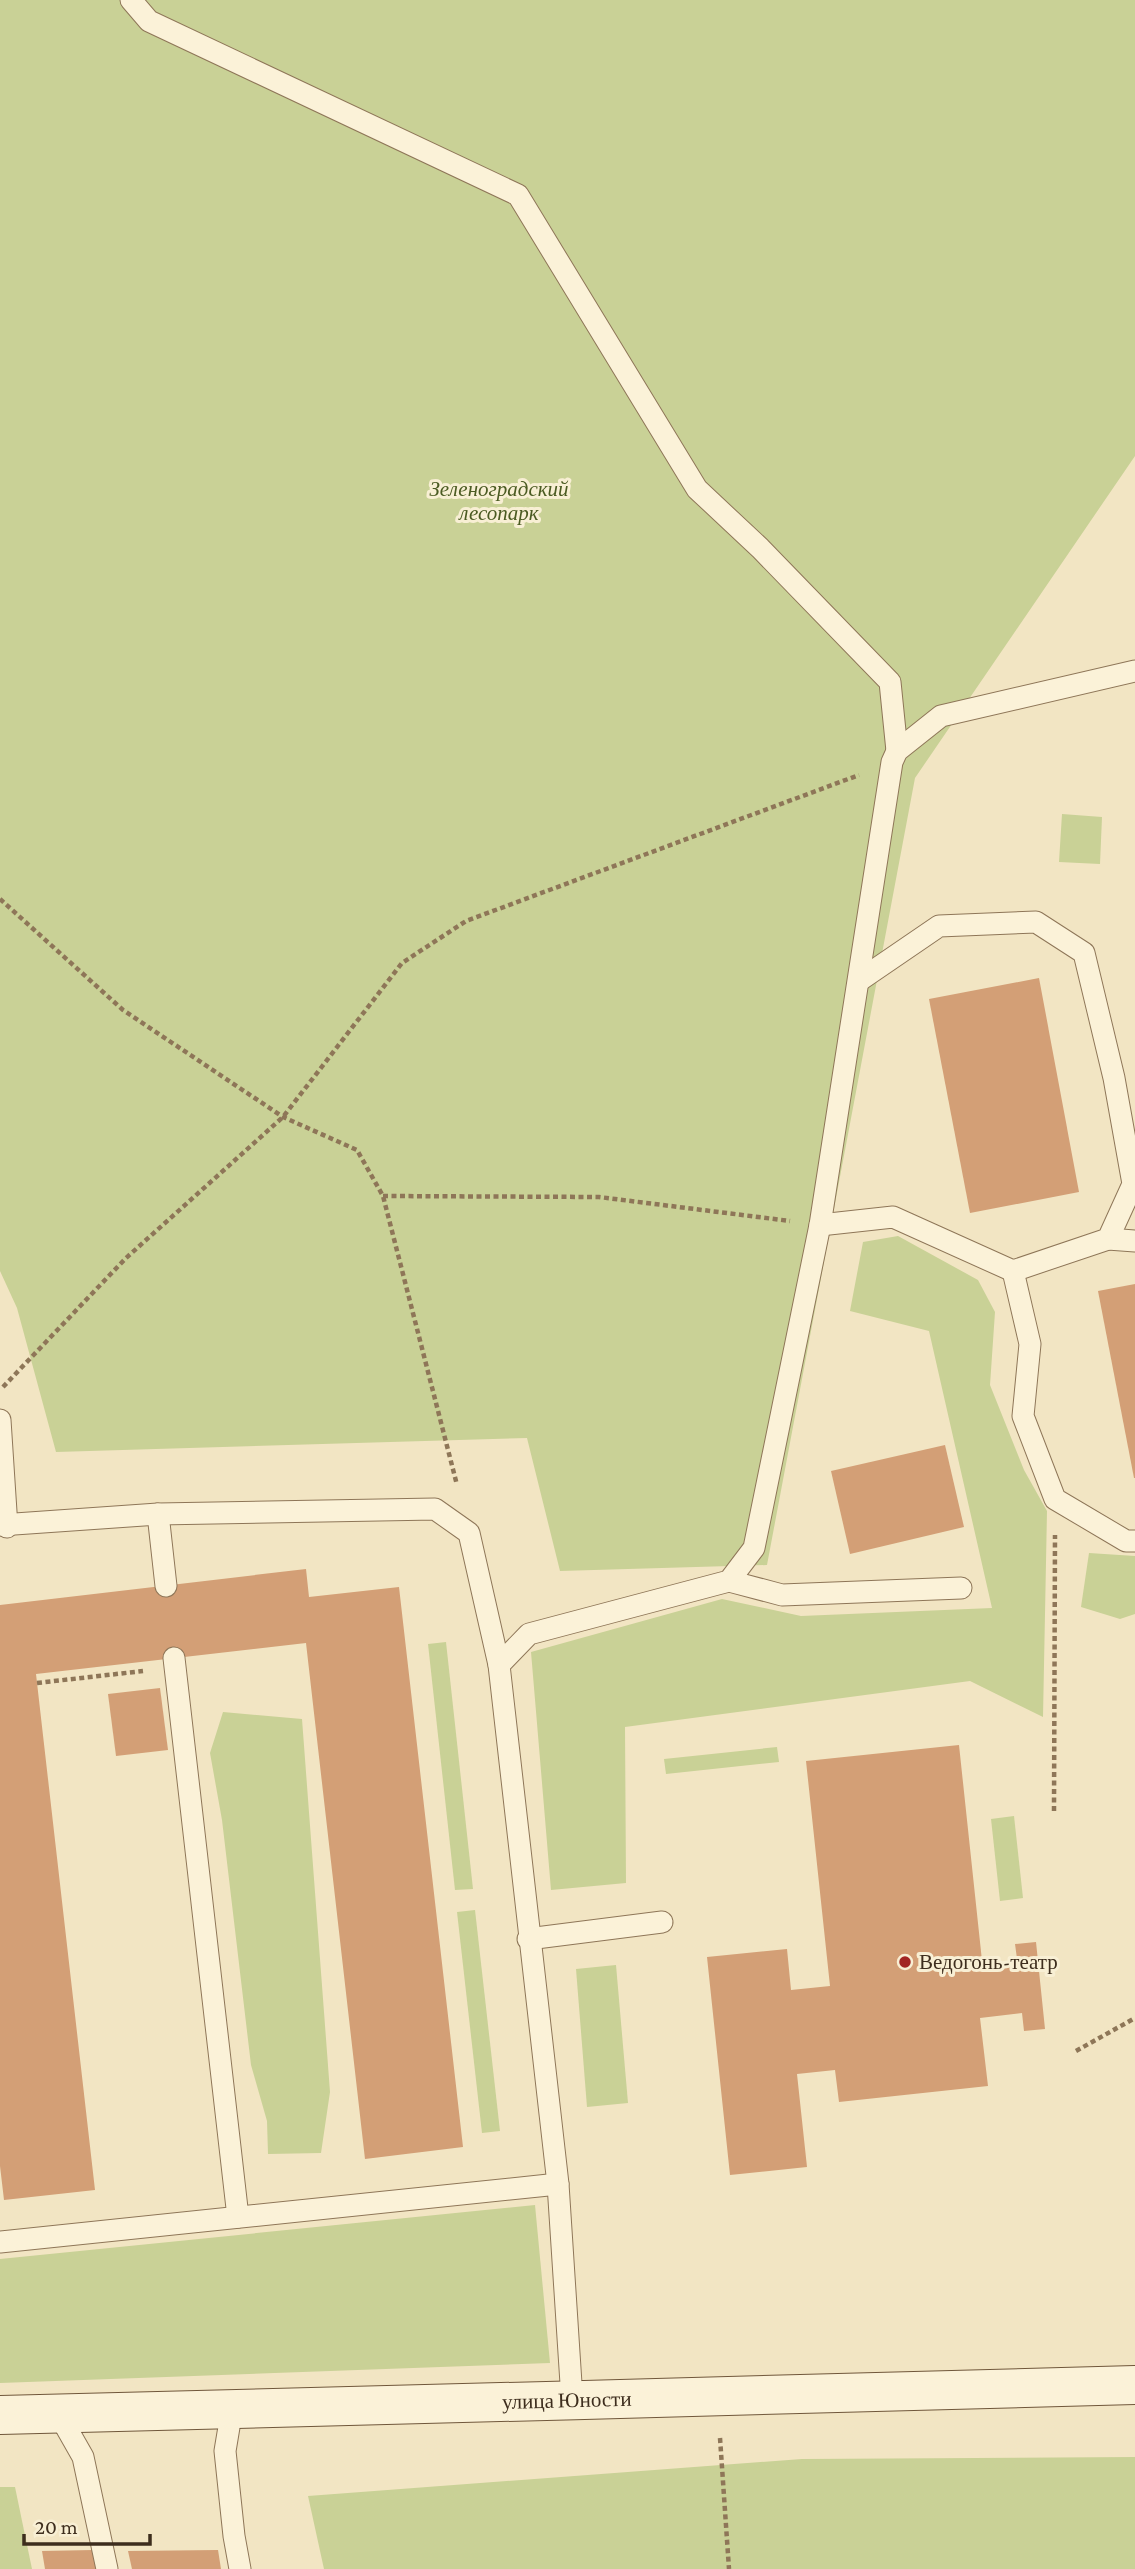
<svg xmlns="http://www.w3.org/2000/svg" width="1135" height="2569" font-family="'Crimson Pro',serif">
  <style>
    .green { fill: #c9d196 }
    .building { fill: #d39f76 }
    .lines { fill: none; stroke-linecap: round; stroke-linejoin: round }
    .lane-casing { stroke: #8e7658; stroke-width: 23 }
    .secondary-casing { stroke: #70573b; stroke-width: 40 }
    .path { stroke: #8e7658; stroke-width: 4.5; stroke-dasharray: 5 3.5; stroke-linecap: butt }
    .lane { stroke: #fbf2d8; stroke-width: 21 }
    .secondary { stroke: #fbf2d8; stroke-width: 38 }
    .poi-dot { fill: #a22523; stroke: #f8efd4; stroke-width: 2.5 }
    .labels { text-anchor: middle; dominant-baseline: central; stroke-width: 6; stroke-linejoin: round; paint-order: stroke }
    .park-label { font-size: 21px; font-style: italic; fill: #4b5b22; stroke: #f8efd4 }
    .poi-label { font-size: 21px; fill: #3d2d1d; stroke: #f8efd4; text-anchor: start }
    .street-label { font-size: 21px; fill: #3d2d1d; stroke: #f8efd4 }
  </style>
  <rect width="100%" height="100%" fill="#f2e5c3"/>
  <!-- green -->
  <g class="green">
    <path d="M0,0H1135V456L915,778L767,1565L560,1571L527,1438L56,1452L17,1308L0,1271Z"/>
    <path d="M1062,814L1102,817L1100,864L1059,862Z"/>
    <path d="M898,1236L978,1280L995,1312L990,1385L1024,1470L1047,1511L1043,1717L970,1681L625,1727L626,1883L551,1890L531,1652L722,1599L801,1616L992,1608L929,1331L850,1311L863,1242Z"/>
    <path d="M1089,1553L1135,1556V1614L1120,1619L1081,1607Z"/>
    <path d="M446,1642L473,1889L455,1890L428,1644Z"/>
    <path d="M223,1712L302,1719L330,2092L321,2153L268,2154L267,2121L251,2065L222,1820L210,1753Z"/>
    <path d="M777,1747L779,1762L666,1774L664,1759Z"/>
    <path d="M1014,1816L1023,1898L1000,1901L991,1819Z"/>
    <path d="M475,1910L500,2131L482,2133L457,1912Z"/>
    <path d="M616,1965L628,2103L587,2107L576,1969Z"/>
    <path d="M535,2205L550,2363L0,2383V2259Z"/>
    <path d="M1135,2457V2569H324L308,2496L802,2459Z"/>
    <path d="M0,2487H15L32,2569H0Z"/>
  </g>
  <!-- building -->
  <g class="building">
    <path d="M1039,978L1079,1192L970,1213L929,999Z"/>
    <path d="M1135,1284V1478H1134L1098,1291Z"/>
    <path d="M945,1445L964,1527L850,1554L831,1471Z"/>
    <path d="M306,1569L309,1597L399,1587L463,2147L365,2159L306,1643L36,1674L95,2190L4,2200L0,2166V1605Z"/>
    <path d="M160,1688L168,1750L116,1756L108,1694Z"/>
    <path d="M959,1745L983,1970L1018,1966L1015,1944L1036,1942L1045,2029L1024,2031L1022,2013L980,2018L988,2086L839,2102L835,2070L797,2074L807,2167L730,2175L707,1957L787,1949L791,1990L830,1986L806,1761Z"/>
    <path d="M93,2550L97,2569H45L42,2551Z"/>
    <path d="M218,2550L221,2569H132L128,2551Z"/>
  </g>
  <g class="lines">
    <!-- lane casing -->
    <g class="lane-casing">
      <g id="lane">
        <path d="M131,0L149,21L518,195L697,489L760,548L890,682L897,751"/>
        <path d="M820,1225L893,1217L1013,1271L1108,1239L1133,1184L1114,1078L1084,953L1036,922L939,926L860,980"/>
        <path d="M1108,1239L1135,1241"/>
        <path d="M1013,1271L1030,1344L1023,1416L1055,1499L1126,1541H1135"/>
        <path d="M0,1420L7,1527"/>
        <path d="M158,1514L166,1586"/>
        <path d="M0,1525L158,1514L435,1509L469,1533L499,1665"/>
        <path d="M729,1581L782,1595L961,1588"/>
        <path d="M174,1658L238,2217"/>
        <path d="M528,1939L662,1922"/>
        <path d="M0,2242L558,2184"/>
        <path d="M572,2399L558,2184L499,1665L529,1634L729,1581L754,1548L820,1225L892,762L897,751L941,716L1135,671"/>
        <path d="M232,2409L225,2451L234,2536L240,2569"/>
        <path d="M58,2413L83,2457L107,2569"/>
      </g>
    </g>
    <!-- secondary casing -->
    <g class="secondary-casing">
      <g id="secondary">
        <path id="s1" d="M0,2415C378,2405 757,2396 1135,2385"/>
      </g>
    </g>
    <!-- path -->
    <g class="path">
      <path d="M0,899L123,1010L283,1117L357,1150L383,1196L457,1485"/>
      <path d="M383,1196L599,1197L790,1221"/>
      <path d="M3,1387L126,1258L283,1117L402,963L466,921L859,775"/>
      <path d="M37,1683L143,1671"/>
      <path d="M1054,1811L1055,1535"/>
      <path d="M1076,2051L1135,2018"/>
      <path d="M720,2438L729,2569"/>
    </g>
    <!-- lane -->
    <use href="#lane" class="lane"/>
    <!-- secondary -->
    <use href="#secondary" class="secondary"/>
  </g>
  <!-- markers -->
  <circle class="poi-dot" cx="905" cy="1962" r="7"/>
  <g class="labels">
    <!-- park labels -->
    <g class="park-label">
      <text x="499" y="489">Зеленоградский<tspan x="499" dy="24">лесопарк</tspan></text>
    </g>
    <!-- poi labels -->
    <g class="poi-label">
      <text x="919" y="1962">Ведогонь-театр</text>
    </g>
    <!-- street labels -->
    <g class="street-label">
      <text stroke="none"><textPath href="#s1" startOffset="567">улица Юности</textPath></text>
    </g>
  </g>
  <!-- scale -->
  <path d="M24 2534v10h126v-10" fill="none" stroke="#3d2d1d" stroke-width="3.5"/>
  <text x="35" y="2534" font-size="21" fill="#3d2d1d" stroke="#f8efd4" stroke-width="5" paint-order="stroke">20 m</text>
</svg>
